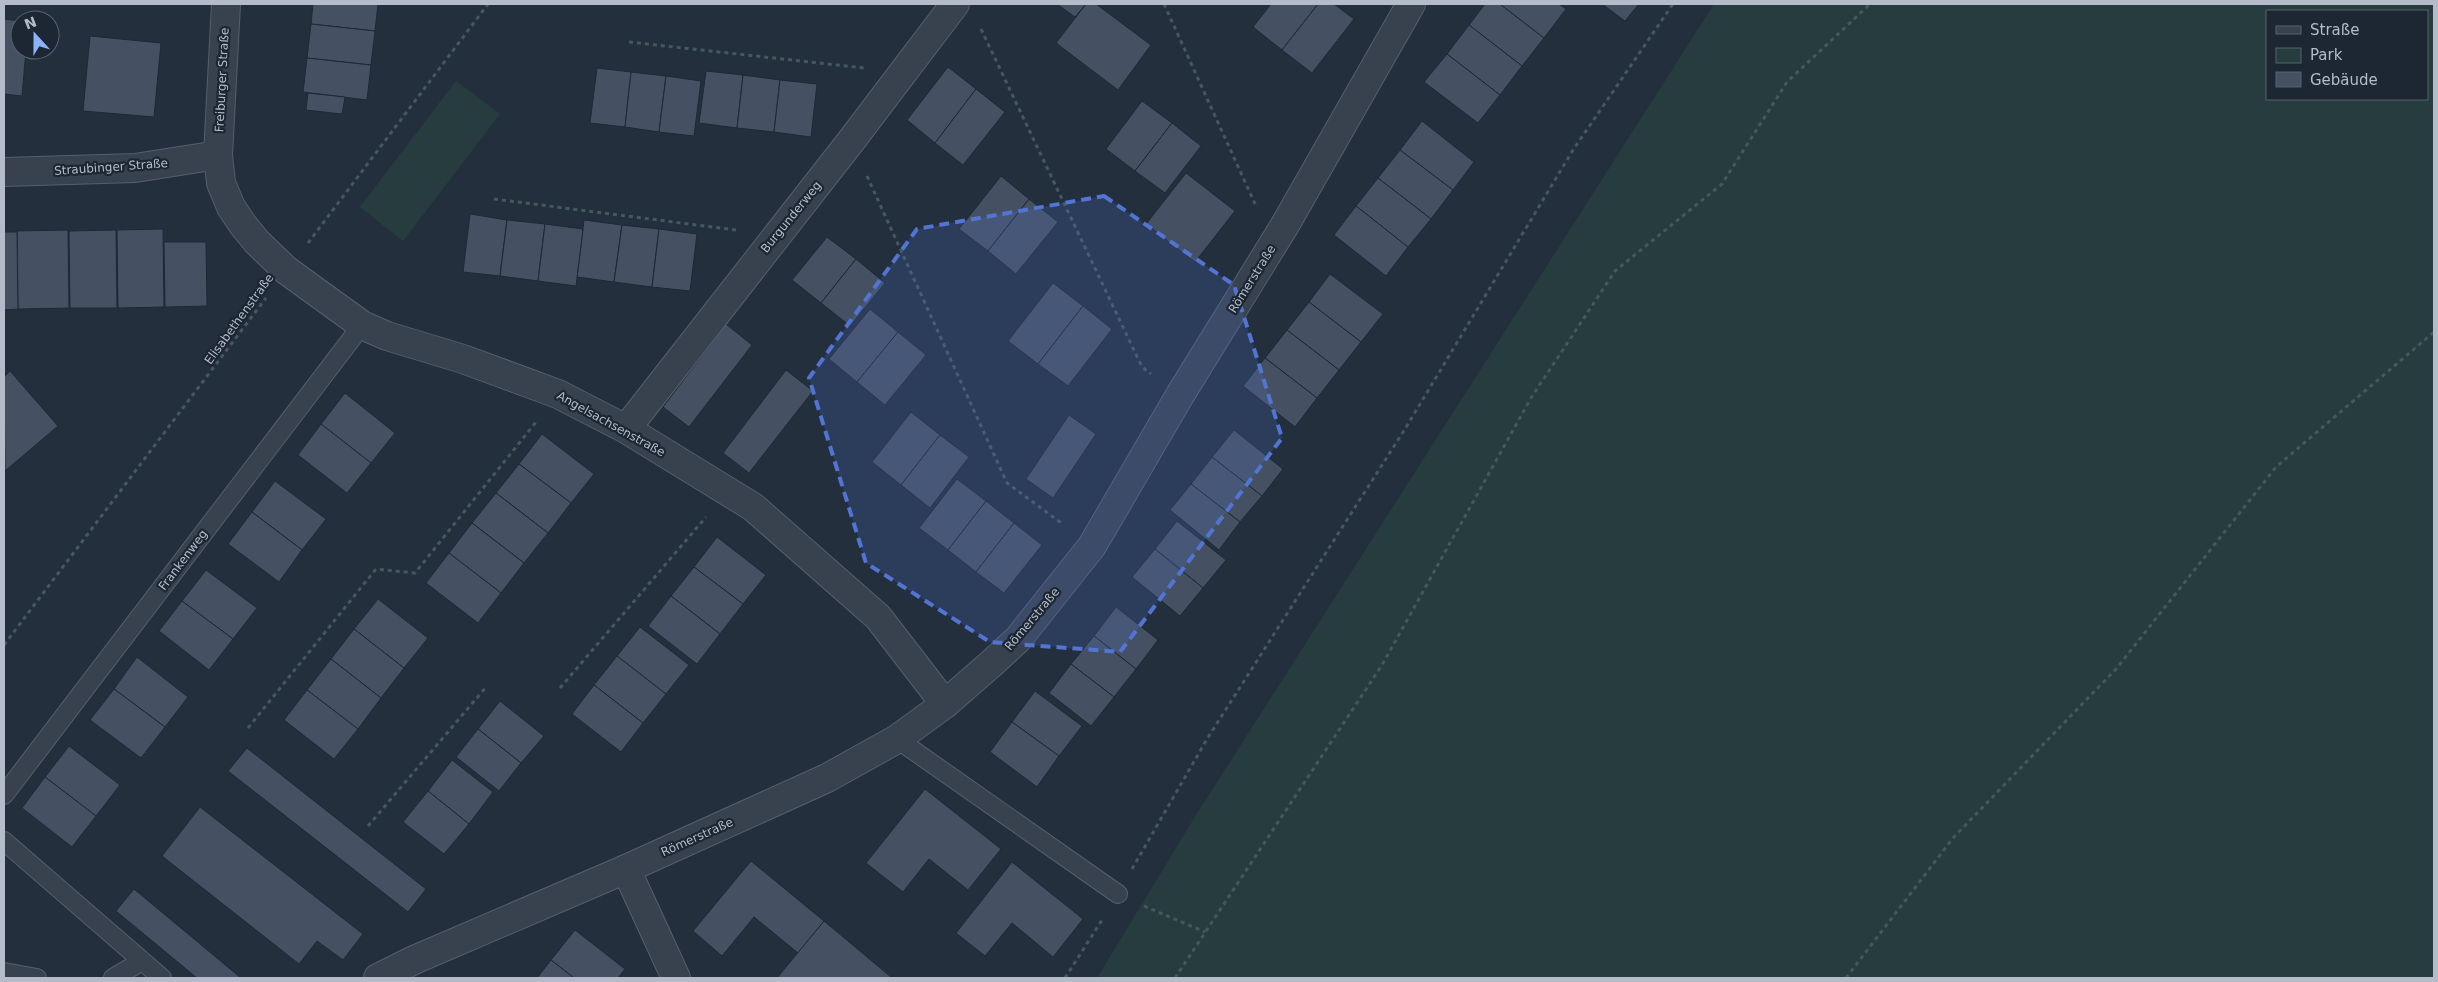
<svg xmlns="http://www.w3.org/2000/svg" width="2438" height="982" font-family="'DejaVu Sans',sans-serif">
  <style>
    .green { fill: #263c3f; fill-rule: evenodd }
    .building { fill: #455162; stroke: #1f2835 }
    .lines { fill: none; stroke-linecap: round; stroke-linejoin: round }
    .service-casing { stroke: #565f6c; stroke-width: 20 }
    .minor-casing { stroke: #565f6c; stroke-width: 30 }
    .path { stroke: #44595c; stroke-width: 3; stroke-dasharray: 4 4; stroke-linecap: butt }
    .service { stroke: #38414e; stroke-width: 18 }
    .minor { stroke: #38414e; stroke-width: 28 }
    .marked { fill: #5274d3; fill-opacity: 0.2; stroke: #5274d3; stroke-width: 4; stroke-dasharray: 10 6; stroke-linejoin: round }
    .labels { text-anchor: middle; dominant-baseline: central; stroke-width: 4.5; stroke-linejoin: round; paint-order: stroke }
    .street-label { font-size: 12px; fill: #b4bcc9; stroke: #1d2633 }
  </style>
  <rect width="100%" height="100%" fill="#242f3e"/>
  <!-- green -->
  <g class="green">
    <path d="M1714,4H2434V978H1097L1196,815ZM2267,11H2427V99H2267Z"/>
    <path d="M456,81L500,114L403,241L360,207Z"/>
  </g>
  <!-- building -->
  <g class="building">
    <path d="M313,4H378L375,31L311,24Z"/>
    <path d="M1057,4H1086L1075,17Z"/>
    <path d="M1086,4H1096L1151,45L1118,90L1056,43Z"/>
    <path d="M1271,4H1318L1282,50L1253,27Z"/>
    <path d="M1318,4H1334L1354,19L1312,73L1282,50Z"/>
    <path d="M1485,4H1500L1544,38L1522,66L1469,25Z"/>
    <path d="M1500,4H1559L1566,9L1544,38Z"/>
    <path d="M1602,4H1639L1625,21Z"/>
    <path d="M4,19L20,21V50H26L22,96L4,94Z"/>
    <path d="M311,24L375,31L371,65L307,58Z"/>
    <path d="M1469,25L1522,66L1500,95L1447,54Z"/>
    <path d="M90,36L161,43L154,117L83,111Z"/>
    <path d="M1447,54L1500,95L1478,123L1424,82Z"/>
    <path d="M307,58L371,65L367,100L303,92Z"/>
    <path d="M948,67L976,89L935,143L907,120Z"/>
    <path d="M597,68L631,72L625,127L590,123Z"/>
    <path d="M706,71L743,75L737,128L699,123Z"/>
    <path d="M631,72L666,76L659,132L625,127Z"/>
    <path d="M743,75L780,80L774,132L737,128Z"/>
    <path d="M666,76L701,81L694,136L659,132Z"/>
    <path d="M780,80L817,84L811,137L774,132Z"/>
    <path d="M976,89L1005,112L963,165L935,143Z"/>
    <path d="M308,93L345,97L342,114L306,110Z"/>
    <path d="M1142,101L1172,123L1135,171L1106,149Z"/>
    <path d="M1422,121L1474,162L1453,190L1400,150Z"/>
    <path d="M1172,123L1201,146L1165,193L1135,171Z"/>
    <path d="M1400,150L1453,190L1431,219L1378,178Z"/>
    <path d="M1186,173L1235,211L1195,262L1146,224Z"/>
    <path d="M1001,176L1029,199L988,251L959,229Z"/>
    <path d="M1378,178L1431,219L1408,247L1356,206Z"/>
    <path d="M1029,199L1058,222L1016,274L988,251Z"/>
    <path d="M1356,206L1408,247L1386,276L1334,235Z"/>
    <path d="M470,214L507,220L500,276L463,272Z"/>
    <path d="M507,220L545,224L538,281L500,276Z"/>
    <path d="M584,220L622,225L614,282L577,277Z"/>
    <path d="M545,224L583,229L576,286L538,281Z"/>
    <path d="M622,225L659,229L652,287L614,282Z"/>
    <path d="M163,229L164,307L118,308L117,230Z"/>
    <path d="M659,229L697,234L690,291L652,287Z"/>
    <path d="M68,230L69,308L18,309L17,231Z"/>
    <path d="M116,230L117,308H70L69,231Z"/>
    <path d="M4,232H17L18,309L4,310Z"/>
    <path d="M827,237L856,259L821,303L792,280Z"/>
    <path d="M164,242H206L207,306L165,307Z"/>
    <path d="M856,259L885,283L850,326L821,303Z"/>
    <path d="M1330,274L1383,314L1361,342L1309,302Z"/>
    <path d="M1053,283L1083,306L1038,364L1008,341Z"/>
    <path d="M1309,302L1361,342L1339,370L1287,330Z"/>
    <path d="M1083,306L1112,329L1068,386L1038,364Z"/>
    <path d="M870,309L898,332L857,382L829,359Z"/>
    <path d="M726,324L752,345L689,427L663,407Z"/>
    <path d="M1287,330L1339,370L1317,398L1265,358Z"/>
    <path d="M898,332L926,355L885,405L857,382Z"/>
    <path d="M1265,358L1317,398L1295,427L1243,386Z"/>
    <path d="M786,370L813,391L749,473L723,453Z"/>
    <path d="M10,371L58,426L5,471L4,377Z"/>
    <path d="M345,393L395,433L371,463L321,424Z"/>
    <path d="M911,412L940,435L901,485L872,462Z"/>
    <path d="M1069,415L1096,434L1053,498L1026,479Z"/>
    <path d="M321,424L371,463L347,493L298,455Z"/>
    <path d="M1234,430L1283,469L1262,496L1212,457Z"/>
    <path d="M542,434L594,474L571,503L519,464Z"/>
    <path d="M940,435L969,457L930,508L901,485Z"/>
    <path d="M1212,457L1262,496L1240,522L1191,484Z"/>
    <path d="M519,464L571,503L548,533L496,493Z"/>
    <path d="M957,479L986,501L948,550L919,528Z"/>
    <path d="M275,481L326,519L302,550L252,512Z"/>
    <path d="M1191,484L1240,522L1219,550L1170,510Z"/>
    <path d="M496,493L548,533L524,563L472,523Z"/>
    <path d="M986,501L1014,523L976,572L948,550Z"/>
    <path d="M252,512L302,550L279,582L228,544Z"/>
    <path d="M1177,521L1226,560L1203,588L1155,549Z"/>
    <path d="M472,523L524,563L501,593L449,553Z"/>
    <path d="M1014,523L1042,545L1004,593L976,572Z"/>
    <path d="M717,537L766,575L743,604L694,567Z"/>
    <path d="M1155,549L1203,588L1180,616L1132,577Z"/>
    <path d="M449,553L501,593L478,623L426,583Z"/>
    <path d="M694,567L743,604L720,634L671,596Z"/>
    <path d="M206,570L257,608L233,639L182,601Z"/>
    <path d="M671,596L720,634L697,664L648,626Z"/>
    <path d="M378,599L428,638L404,668L354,629Z"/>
    <path d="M182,601L233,639L209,670L159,631Z"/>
    <path d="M1116,607L1158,640L1136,669L1094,636Z"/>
    <path d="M640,627L689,665L666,694L617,656Z"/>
    <path d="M354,629L404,668L381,698L331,659Z"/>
    <path d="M1094,636L1136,669L1114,697L1071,664Z"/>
    <path d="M617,656L666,694L643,723L594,685Z"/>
    <path d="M137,657L188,697L165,727L114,689Z"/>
    <path d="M331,659L381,698L358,729L307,690Z"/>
    <path d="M1071,664L1114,697L1091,726L1049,693Z"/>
    <path d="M594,685L643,723L621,752L572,714Z"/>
    <path d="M114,689L165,727L141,758L90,720Z"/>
    <path d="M307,690L358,729L334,759L284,720Z"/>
    <path d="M1035,691L1082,726L1059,756L1012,722Z"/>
    <path d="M500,701L544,736L521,763L478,729Z"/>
    <path d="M1012,722L1059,756L1037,787L990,752Z"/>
    <path d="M478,729L521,763L499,791L456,757Z"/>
    <path d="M69,746L120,785L96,816L45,777Z"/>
    <path d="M247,748L426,889L408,912L228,771Z"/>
    <path d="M452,760L493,792L469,824L428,791Z"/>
    <path d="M45,777L96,816L72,847L22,808Z"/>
    <path d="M925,789L1001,849L968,890L929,859L903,892L866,863Z"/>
    <path d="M428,791L469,824L444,854L403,822Z"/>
    <path d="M200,807L363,934L343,960L317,941L299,964L162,856Z"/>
    <path d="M751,861L824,921L798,953L754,917L722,956L693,931Z"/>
    <path d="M1012,862L1083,919L1053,957L1012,923L985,956L956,933Z"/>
    <path d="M134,889L241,978H197L116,911Z"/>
    <path d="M824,921L891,977L890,978H777Z"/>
    <path d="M575,930L625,969L618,978H574L551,960Z"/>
    <path d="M551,960L574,978H537Z"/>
  </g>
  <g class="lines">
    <!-- service casing -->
    <g class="service-casing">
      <g id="service">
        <path d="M897,739L1118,894"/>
        <path d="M4,795L362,325"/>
        <path d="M4,841L162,978"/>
        <path d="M4,972L37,978"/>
        <path d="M113,978L142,961"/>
      </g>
    </g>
    <!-- minor casing -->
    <g class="minor-casing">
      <g id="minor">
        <path d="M226,4L218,155L221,183L231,207L243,225L257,242L286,270L362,325L387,336L463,359L558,394L626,429L753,507L878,617L945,704"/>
        <path d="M4,172L135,168L218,155"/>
        <path d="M626,429L851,141L955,4"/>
        <path d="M626,869L676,978"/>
        <path d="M378,978L414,960L626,869L827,778L897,739L945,704L992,663L1018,639L1092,546L1180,395L1285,225L1411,4"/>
      </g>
    </g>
    <!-- path -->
    <g class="path">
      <path d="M1164,4L1256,206"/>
      <path d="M981,29L1142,367L1151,374"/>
      <path d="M629,42L864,68"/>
      <path d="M867,176L1007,483L1064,525"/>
      <path d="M494,199L736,230"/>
      <path d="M308,243L488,4"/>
      <path d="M4,645L266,298"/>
      <path d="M560,688L706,517"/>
      <path d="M248,728L376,569L415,573L536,422"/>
      <path d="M368,826L487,686"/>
      <path d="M1132,869L1207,739L1405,429L1573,150L1673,4"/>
      <path d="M1144,906L1205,932"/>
      <path d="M1065,978L1102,920"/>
      <path d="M1175,978L1382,665L1531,398L1615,271L1722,184L1787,82L1870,4"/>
      <path d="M1846,978L1953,838L2116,669L2276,467L2434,332"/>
    </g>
    <!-- service -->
    <use href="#service" class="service"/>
    <!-- minor -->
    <use href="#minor" class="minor"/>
  </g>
  <!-- marked area -->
  <path class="marked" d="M1104,196L1234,285L1282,438L1120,652L990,642L866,563L809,378L917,229Z"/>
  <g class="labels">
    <!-- street labels -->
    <g class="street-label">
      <text transform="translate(222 80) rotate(-87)">Freiburger Straße</text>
      <text transform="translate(111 167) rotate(-4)">Straubinger Straße</text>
      <text transform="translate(791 217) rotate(-51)">Burgunderweg</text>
      <text transform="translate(1252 279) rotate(-58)">Römerstraße</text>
      <text transform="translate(239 319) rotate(-54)">Elisabethenstraße</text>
      <text transform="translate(611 424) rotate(29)">Angelsachsenstraße</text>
      <text transform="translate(183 560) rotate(-53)">Frankenweg</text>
      <text transform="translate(1032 619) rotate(-50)">Römerstraße</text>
      <text transform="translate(697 837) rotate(-24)">Römerstraße</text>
    </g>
  </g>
  <!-- border -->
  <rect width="2438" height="982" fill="none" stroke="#b4bcc9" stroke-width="10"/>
  <!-- legend -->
  <rect x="2266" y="10" width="162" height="90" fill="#1d2633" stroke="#59626f"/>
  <rect x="2276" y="26" width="25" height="8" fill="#38414e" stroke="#59626f"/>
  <text x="2310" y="35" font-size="15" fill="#b4bcc9">Straße</text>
  <rect x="2276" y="48" width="25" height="15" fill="#263c3f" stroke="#59626f"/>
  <text x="2310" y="60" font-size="15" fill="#b4bcc9">Park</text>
  <rect x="2276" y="72" width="25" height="15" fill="#455162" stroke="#59626f"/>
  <text x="2310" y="85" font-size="15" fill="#b4bcc9">Gebäude</text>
  <!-- north arrow -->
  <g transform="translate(35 35) rotate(339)"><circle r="24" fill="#1d2633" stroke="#59626f"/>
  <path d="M0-4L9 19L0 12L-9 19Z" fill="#8ab4f8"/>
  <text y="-8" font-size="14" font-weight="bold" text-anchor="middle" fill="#b4bcc9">N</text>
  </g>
</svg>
